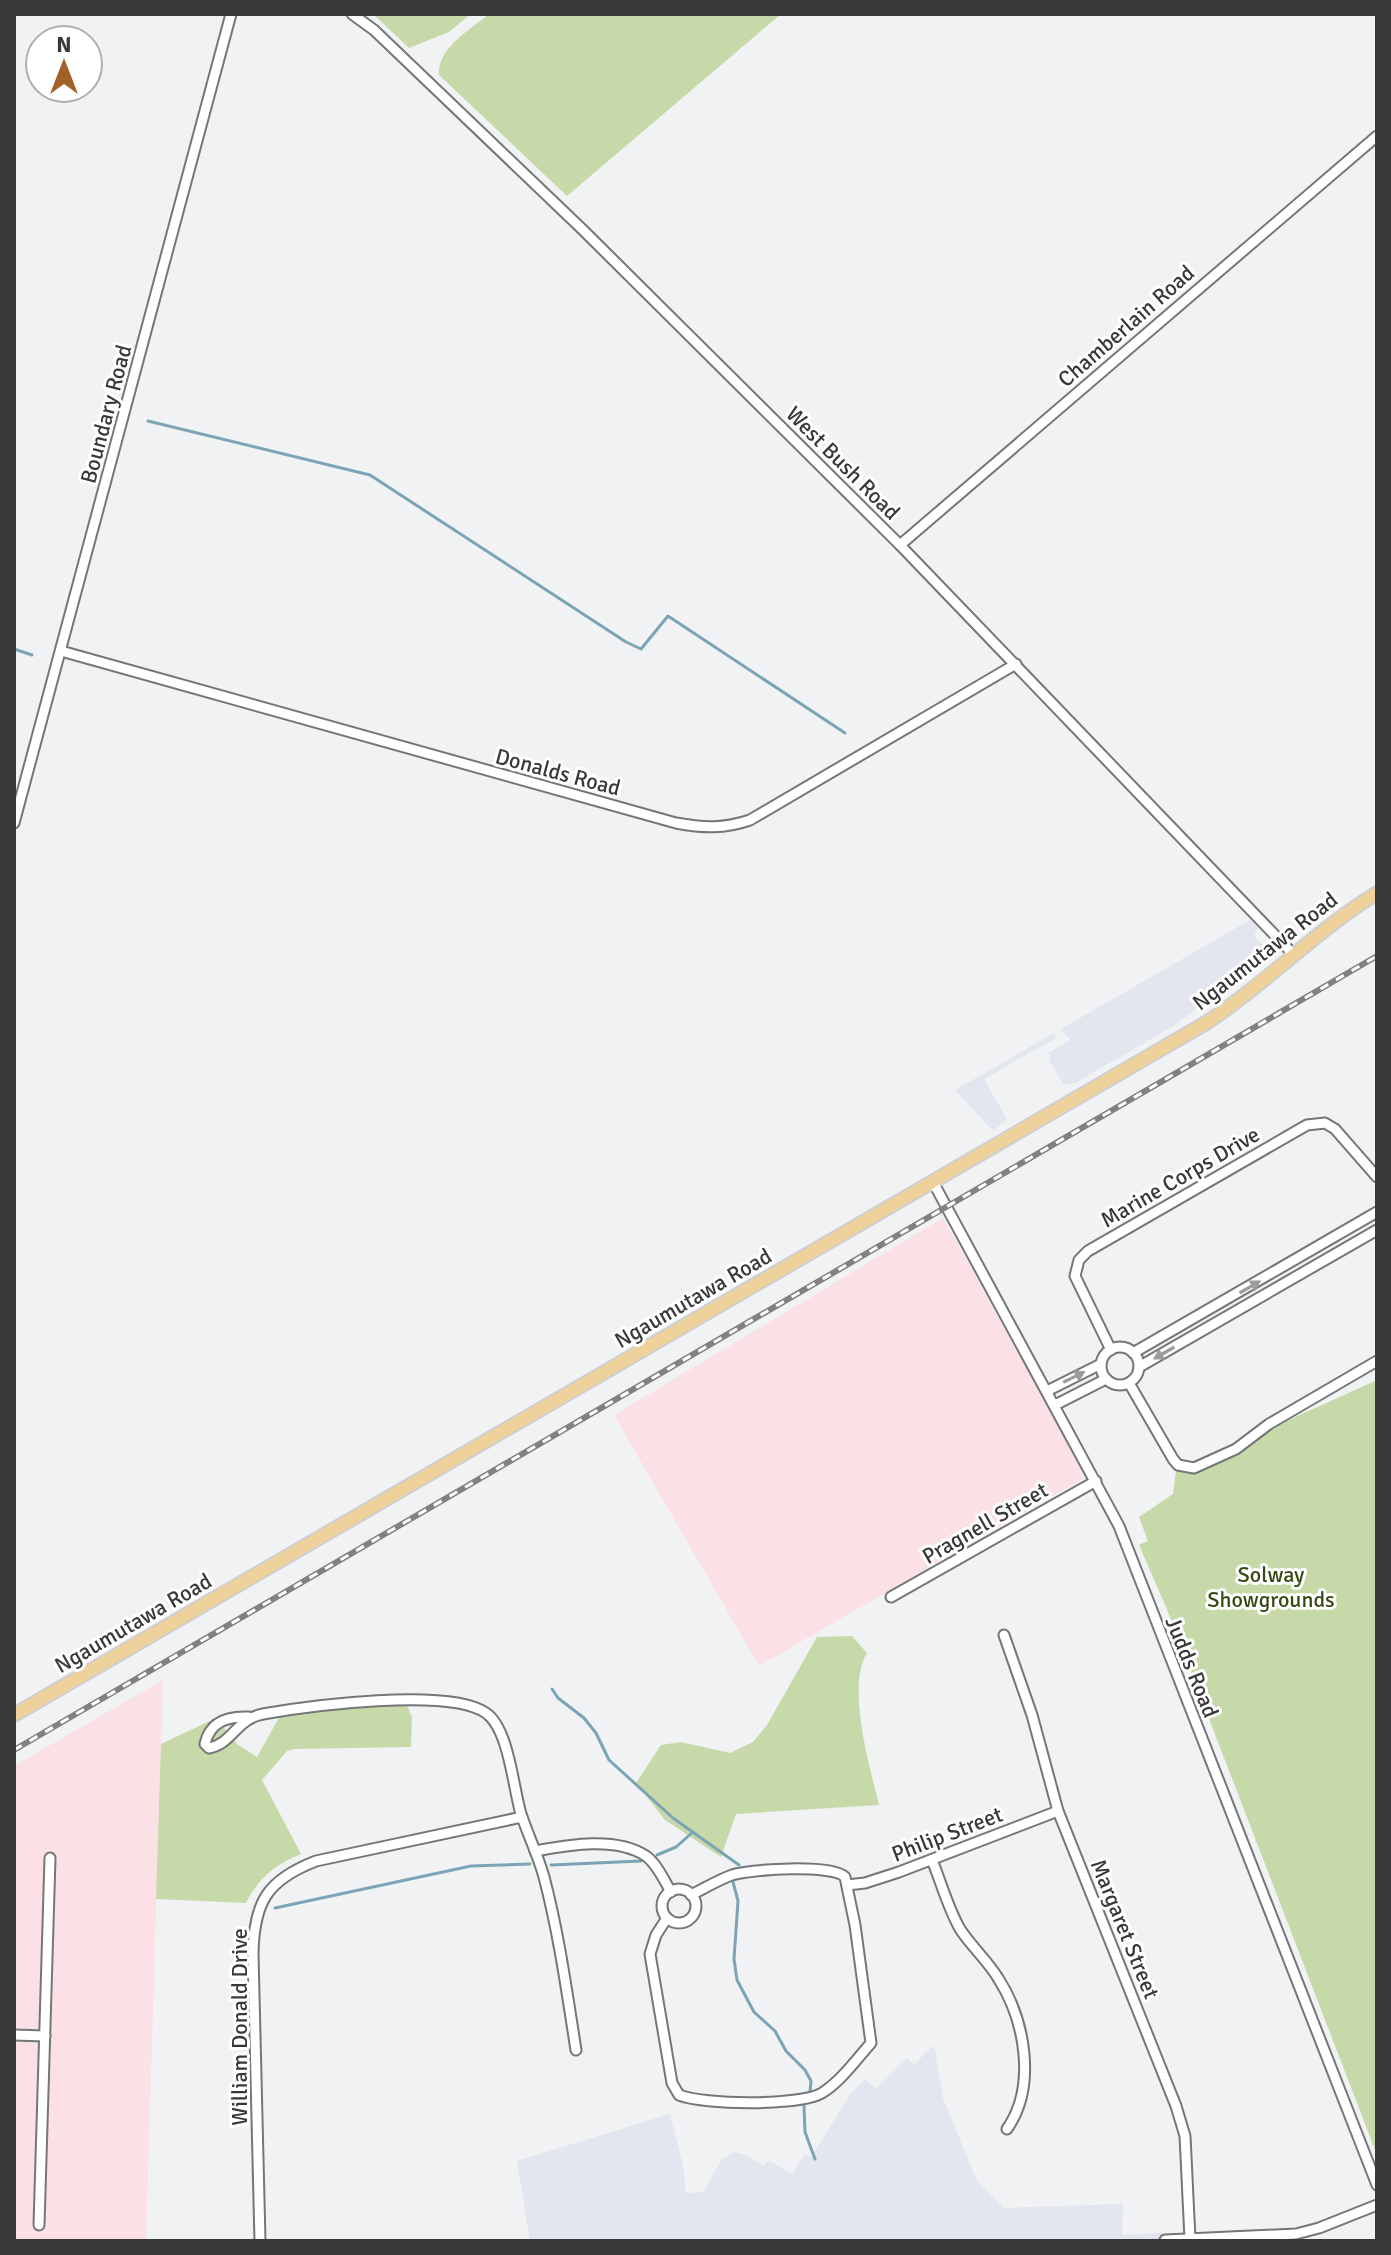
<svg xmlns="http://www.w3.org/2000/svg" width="1391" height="2255" font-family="Signika,sans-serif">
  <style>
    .built { fill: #e3e6ef }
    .industrial { fill: #fbe0e5 }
    .green { fill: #c7d9a9 }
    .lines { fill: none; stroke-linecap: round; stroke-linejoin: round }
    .stream { stroke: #7ba5b4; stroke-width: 3 }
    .minor-casing { stroke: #757678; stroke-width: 13 }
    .major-casing { stroke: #cfcfcf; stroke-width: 16 }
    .minor { stroke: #fff; stroke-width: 9 }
    .major { stroke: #eed19b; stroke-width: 12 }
    .rail-casing { stroke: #818182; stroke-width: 6 }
    .rail { stroke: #fff; stroke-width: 3; stroke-dasharray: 9; stroke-linecap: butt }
    .oneway { fill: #9c9c9c }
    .labels { text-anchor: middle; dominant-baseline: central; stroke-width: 6; stroke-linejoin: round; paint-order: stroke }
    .street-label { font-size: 22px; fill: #383839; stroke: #fff }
    .park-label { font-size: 22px; fill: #384813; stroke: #fff }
  </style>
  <rect width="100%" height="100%" fill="#f1f2f4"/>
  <!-- built -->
  <g class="built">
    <path d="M1250,920L1258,928L1254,936L1262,944L1270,941L1273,943V952L1172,1027L1075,1083L1064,1085L1049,1060L1051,1058L1048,1053L1070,1040L1061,1029L1054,1033L1056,1038L984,1079L1007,1119L993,1131L955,1090Z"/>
    <path d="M934,2045L943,2098L977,2181L1004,2208L1123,2204L1122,2235L1161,2233V2241H530L517,2161L670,2114L683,2166L686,2193L703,2192L722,2159L734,2152L746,2155L764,2166L768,2160L792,2174L805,2154L811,2157L852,2092L865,2079L876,2089L907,2058L914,2064Z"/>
  </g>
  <!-- industrial -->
  <g class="industrial">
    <path d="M943,1218L1078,1460L1082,1479L759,1666L614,1415Z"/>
    <path d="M163,1680L146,2241H14V1766Z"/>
  </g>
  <!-- green -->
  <g class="green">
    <path d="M373,14H471L449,32L409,48Z"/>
    <path d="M489,14H781L567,196L439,75C437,48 471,29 489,14Z"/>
    <path d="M1377,1380V2155L1166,1607L1139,1545L1148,1541L1139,1517L1173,1494L1176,1471Z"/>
    <path d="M852,1636L867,1653C846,1687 870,1767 879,1805L736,1814L721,1857L665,1820L636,1783L661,1745L681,1742L730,1753L753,1742L767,1725L817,1637Z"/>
    <path d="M405,1701L412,1717L411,1747L294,1749L287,1751L262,1780L301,1854C275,1865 259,1877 246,1903L156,1899L161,1744L216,1718L237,1744L257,1757L281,1714Z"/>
  </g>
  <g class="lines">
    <!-- stream -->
    <g class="stream">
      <path d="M148,421L370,475L626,642L641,649L668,616L845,733"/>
      <path d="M14,649L32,655"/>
      <path d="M552,1689L558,1698L584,1718L596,1733L609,1760L673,1818L739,1865"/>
      <path d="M657,1855L676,1847L693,1832"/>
      <path d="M551,1865L641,1861"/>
      <path d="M733,1882L738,1901L734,1959L737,1980L754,2012L775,2031L786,2051L805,2070L811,2081L810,2092"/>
      <path d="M275,1908L471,1866L530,1864"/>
      <path d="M804,2106L805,2132L815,2159"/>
    </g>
    <!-- minor casing -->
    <g class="minor-casing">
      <g id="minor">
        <path d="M352,14L374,30L583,230L900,545L1293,954"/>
        <path d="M900,545L1377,136"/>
        <path d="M61,651L676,823C703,828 724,829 750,820L1016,664"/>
        <path d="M14,823L231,14"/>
        <path d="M933,1182L1119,1526L1377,2185"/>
        <circle cx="1120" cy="1366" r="19"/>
        <path d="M1111,1350L1075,1276L1079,1260L1088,1251L1307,1125L1325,1123L1335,1129L1377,1177"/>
        <path d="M1133,1353L1377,1212"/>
        <path d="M1139,1367L1377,1230"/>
        <path d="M1129,1383L1173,1459L1178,1465L1194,1468L1236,1449L1269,1424L1377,1361"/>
        <path d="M1047,1391L1101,1364"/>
        <path d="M1055,1405L1106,1379"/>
        <path d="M891,1597L1096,1481"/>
        <path d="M1004,1635L1032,1715L1058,1811L1176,2106L1185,2136L1190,2239"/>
        <path d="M249,1717C228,1716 210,1721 205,1744L209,1748C232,1744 236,1719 263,1714C308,1706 449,1687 486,1713C509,1729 513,1787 521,1814C528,1835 538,1855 544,1877C559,1934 567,1993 576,2050"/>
        <path d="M535,1851C568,1845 616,1836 646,1856C657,1864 664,1880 671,1892"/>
        <path d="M932,1860C941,1882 948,1908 960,1929C971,1946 987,1960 998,1978C1025,2020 1037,2086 1007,2129"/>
        <path d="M847,1885L865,1883L899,1872L1058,1811"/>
        <circle cx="679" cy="1906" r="17"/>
        <path d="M667,1918L656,1935L650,1954L672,2083L679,2095C703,2105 800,2106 822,2093C841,2081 856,2060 871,2043L855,1925L845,1877C832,1864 751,1869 732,1875C718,1880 705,1888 691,1895"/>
        <path d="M14,2035L45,2036"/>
        <path d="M39,2225L50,1858"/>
        <path d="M1165,2240L1296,2234L1319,2228L1377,2205"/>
        <path d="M260,2241L253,1954C254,1902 267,1880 316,1861L522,1817"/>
      </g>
    </g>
    <!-- major casing -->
    <g class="major-casing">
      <path id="major" d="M14,1715L1206,1023C1266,984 1315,931 1377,893"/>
    </g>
    <!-- minor -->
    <use href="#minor" class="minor"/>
    <!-- major -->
    <use href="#major" class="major"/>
    <!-- rail casing -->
    <g class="rail-casing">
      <path id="rail" d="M14,1750L1377,956"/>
    </g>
    <!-- rail -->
    <use href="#rail" class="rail"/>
  </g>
  <!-- one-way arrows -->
  <defs><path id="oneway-solid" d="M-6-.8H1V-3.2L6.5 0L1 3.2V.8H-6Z" transform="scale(2)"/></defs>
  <g class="oneway">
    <use href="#oneway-solid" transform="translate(1250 1287) rotate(-30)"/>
    <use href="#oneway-solid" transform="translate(1164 1353) rotate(150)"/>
    <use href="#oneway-solid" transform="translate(1074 1377) rotate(-26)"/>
  </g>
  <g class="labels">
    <!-- street labels -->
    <g class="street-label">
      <text transform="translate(1126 326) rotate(-41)">Chamberlain Road</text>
      <text transform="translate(106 414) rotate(-75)">Boundary Road</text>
      <text transform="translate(843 463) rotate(45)">West Bush Road</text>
      <text transform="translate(558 772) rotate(15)">Donalds Road</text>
      <text transform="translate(1265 951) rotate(-38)">Ngaumutawa Road</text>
      <text transform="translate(1180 1177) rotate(-30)">Marine Corps Drive</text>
      <text transform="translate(693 1298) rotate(-30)">Ngaumutawa Road</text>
      <text transform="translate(985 1523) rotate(-30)">Pragnell Street</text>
      <text transform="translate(133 1623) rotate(-30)">Ngaumutawa Road</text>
      <text transform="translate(1192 1667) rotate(68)">Judds Road</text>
      <text transform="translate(947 1834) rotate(-21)">Philip Street</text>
      <text transform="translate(1125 1929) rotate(68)">Margaret Street</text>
      <text transform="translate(239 2027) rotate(-90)">William Donald Drive</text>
    </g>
    <!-- park labels -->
    <g class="park-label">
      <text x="1271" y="1574">Solway<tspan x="1271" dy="25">Showgrounds</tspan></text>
    </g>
  </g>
  <!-- border -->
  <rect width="1391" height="2255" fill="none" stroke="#383839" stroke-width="32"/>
  <!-- north arrow -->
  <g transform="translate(64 64)"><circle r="38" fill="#ffffff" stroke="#afafb0" stroke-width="2"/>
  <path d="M0-6L14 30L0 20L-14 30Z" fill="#a16228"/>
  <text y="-12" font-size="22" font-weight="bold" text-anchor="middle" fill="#383839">N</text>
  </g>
</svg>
